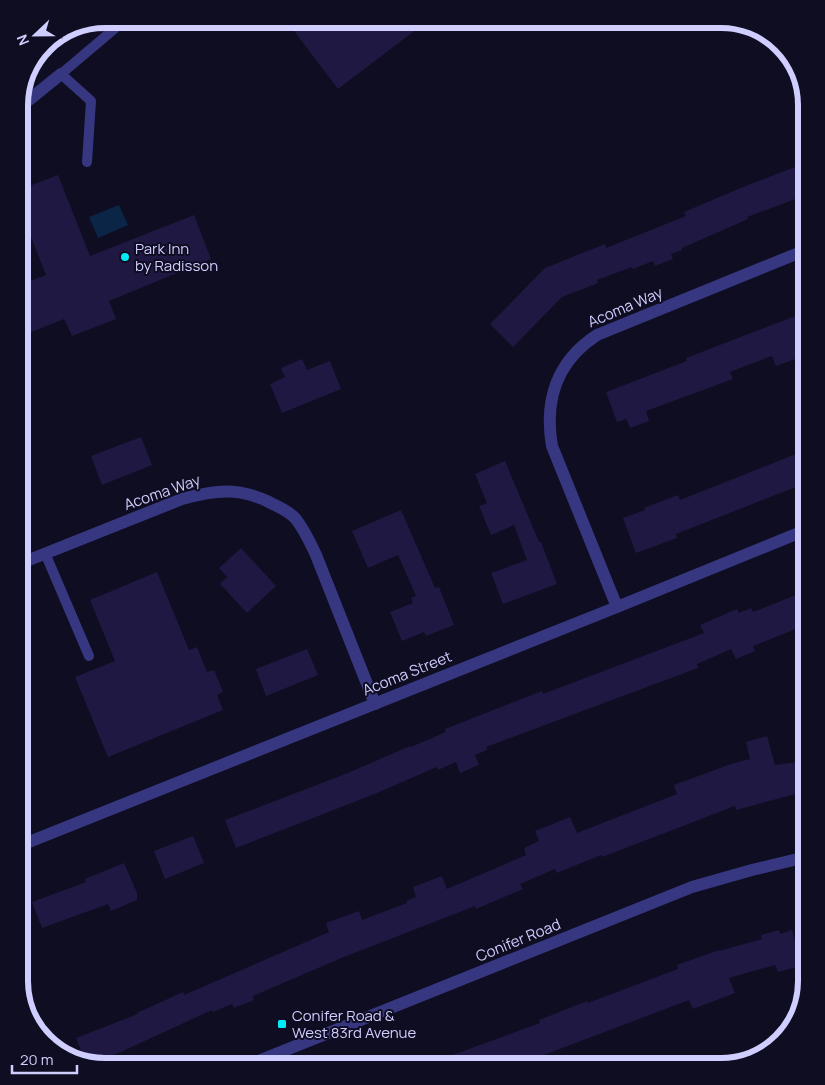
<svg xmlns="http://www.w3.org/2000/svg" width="825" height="1085" font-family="Manrope,sans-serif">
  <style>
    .water { fill: #0b2546 }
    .building { fill: #1f1842 }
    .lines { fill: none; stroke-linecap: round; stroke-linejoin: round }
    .service { stroke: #373781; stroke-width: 10 }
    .minor { stroke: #373781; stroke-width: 12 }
    .tertiary { stroke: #373781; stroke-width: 12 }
    .poi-dot { fill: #00ebf8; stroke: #0f0d21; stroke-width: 2 }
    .labels { text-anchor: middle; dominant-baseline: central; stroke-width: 4; stroke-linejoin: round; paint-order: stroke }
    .poi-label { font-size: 15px; fill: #d0cdff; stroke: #0f0d21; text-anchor: start }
    .street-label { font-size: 15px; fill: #d0cdff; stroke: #0f0d21 }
    .rim { fill: none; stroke: #d0cdff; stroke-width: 6 }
  </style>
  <rect width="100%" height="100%" fill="#0f0d21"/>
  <!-- water -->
  <path class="water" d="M119,205L128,225L98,238L89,217Z"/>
  <!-- building -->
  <g class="building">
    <path d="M285,19H430L338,89Z"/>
    <path d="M795,167L806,195L747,217L748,219L682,248V250L671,254L673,259L655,266L653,261L633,269L632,267L597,280L598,283L562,297L513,347L490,324L545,268L605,244L606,248L686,216L684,212L743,187Z"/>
    <path d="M58,175L90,256L194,215L211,259L109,301L116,319L72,336L64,319L19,337V285L46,275L19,207V190Z"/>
    <path d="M806,312V355L776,366L772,356L730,372L733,379L646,411L649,421L630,428L626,419L617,422L606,392L687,361L686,358Z"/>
    <path d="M302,359L307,370L330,361L341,389L282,413L270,384L285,377L281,368Z"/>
    <path d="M141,437L152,465L102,485L91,456Z"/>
    <path d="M801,452L806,465V483L676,534L677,538L636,553L623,518L645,510L644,508L678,495L680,500Z"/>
    <path d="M505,461L539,542H541L557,584L503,604L491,573L527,560L514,525L491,535L479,506L487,503L475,474Z"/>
    <path d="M401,510L435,588L439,587L454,625L426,636L424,632L402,641L390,612L413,603L411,598L416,596L398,555L368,568L352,531Z"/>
    <path d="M241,548L276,586L247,613L220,584L227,577L219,568Z"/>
    <path d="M157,572L189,650L197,647L207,672L214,670L223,692L217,695L223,710L108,757L75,677L115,661L90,600Z"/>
    <path d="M806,591V625L753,646L755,651L736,659L731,649L697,664L698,668L486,747L487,750L475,755L479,765L460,773L456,762L438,770L437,767L372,795L236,848L225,820L348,773L410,746L411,747L446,732L445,729L463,722L542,691L543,694L704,633L700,625L737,609L739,613L751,608L753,612Z"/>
    <path d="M307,649L318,675L266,696L256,669Z"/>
    <path d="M767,736L775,765L806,761V791L736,810L735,806L602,857L601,855L557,873L555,869L520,884L523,889L476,909L475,906L339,959L253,996L254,1000L234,1008L232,1004L213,1012L212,1010L123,1051L92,1063L85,1061L76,1038L138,1014L137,1013L183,992L184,995L329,932L326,923L359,911L362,920L407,903L406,901L416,897L413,887L442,876L447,889L526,855L524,848L539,841L535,831L570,817L577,833L677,794L674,785L731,764L750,759L746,742Z"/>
    <path d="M193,836L204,863L165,879L154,851Z"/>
    <path d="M124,863L137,893V900L111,911L108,904L42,928L32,902L86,882L85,879Z"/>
    <path d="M779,930L780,934L792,930L800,958L795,959L797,967L778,972L775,965L729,978L735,993L693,1009L689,1000L515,1066H429L428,1064L540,1023L539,1020L587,1001L588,1003L678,969L677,965L719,950V951L762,939L761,935Z"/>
  </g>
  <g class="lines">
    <!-- service -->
    <g class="service">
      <path d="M87,162L91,101L61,74L126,19"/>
      <path d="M45,553L89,656"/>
    </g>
    <!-- minor -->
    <g class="minor">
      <path d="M19,108L61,74"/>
      <path d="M19,564L182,499C215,490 238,487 269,502C278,507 287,510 295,518C304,529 310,542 316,555L375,704"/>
      <path d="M617,607L552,446C544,400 557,361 597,335L806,250"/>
      <path d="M19,846L617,607L806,530"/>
    </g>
    <!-- tertiary -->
    <path class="tertiary" d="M246,1066L692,887L752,870L806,857"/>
  </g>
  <!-- markers -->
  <g class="poi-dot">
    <circle cx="125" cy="257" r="5"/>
    <rect x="277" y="1019" width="10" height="10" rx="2.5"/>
  </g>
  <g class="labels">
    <!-- poi labels -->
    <g class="poi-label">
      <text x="135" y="248">Park Inn<tspan x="135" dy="17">by Radisson</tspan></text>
      <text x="292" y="1015">Conifer Road &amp;<tspan x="292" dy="17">West 83rd Avenue</tspan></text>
    </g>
    <!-- street labels -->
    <g class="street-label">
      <text transform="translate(625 307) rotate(-23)">Acoma Way</text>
      <text transform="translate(162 492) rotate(-19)">Acoma Way</text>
      <text transform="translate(407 673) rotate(-22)">Acoma Street</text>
      <text transform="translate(518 940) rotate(-22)">Conifer Road</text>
    </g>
  </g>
  <!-- crop -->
  <path d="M0 0H825V1085H0ZM105 28H721A77 77 0 0 1 798 105V981A77 77 0 0 1 721 1058H105A77 77 0 0 1 28 981V105A77 77 0 0 1 105 28Z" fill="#0f0d21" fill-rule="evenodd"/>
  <path class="rim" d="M105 28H721A77 77 0 0 1 798 105V981A77 77 0 0 1 721 1058H105A77 77 0 0 1 28 981V105A77 77 0 0 1 105 28Z"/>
  <!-- north arrow -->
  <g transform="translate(35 35) rotate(248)" stroke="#0f0d21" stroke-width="4" paint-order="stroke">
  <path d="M0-4L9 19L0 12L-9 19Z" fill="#d0cdff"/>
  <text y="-8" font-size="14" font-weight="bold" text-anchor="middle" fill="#d0cdff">N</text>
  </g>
  <!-- scale -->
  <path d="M12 1065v8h65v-8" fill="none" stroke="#d0cdff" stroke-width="2.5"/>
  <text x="20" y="1065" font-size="15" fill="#d0cdff" stroke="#0f0d21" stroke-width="4" paint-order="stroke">20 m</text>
</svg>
